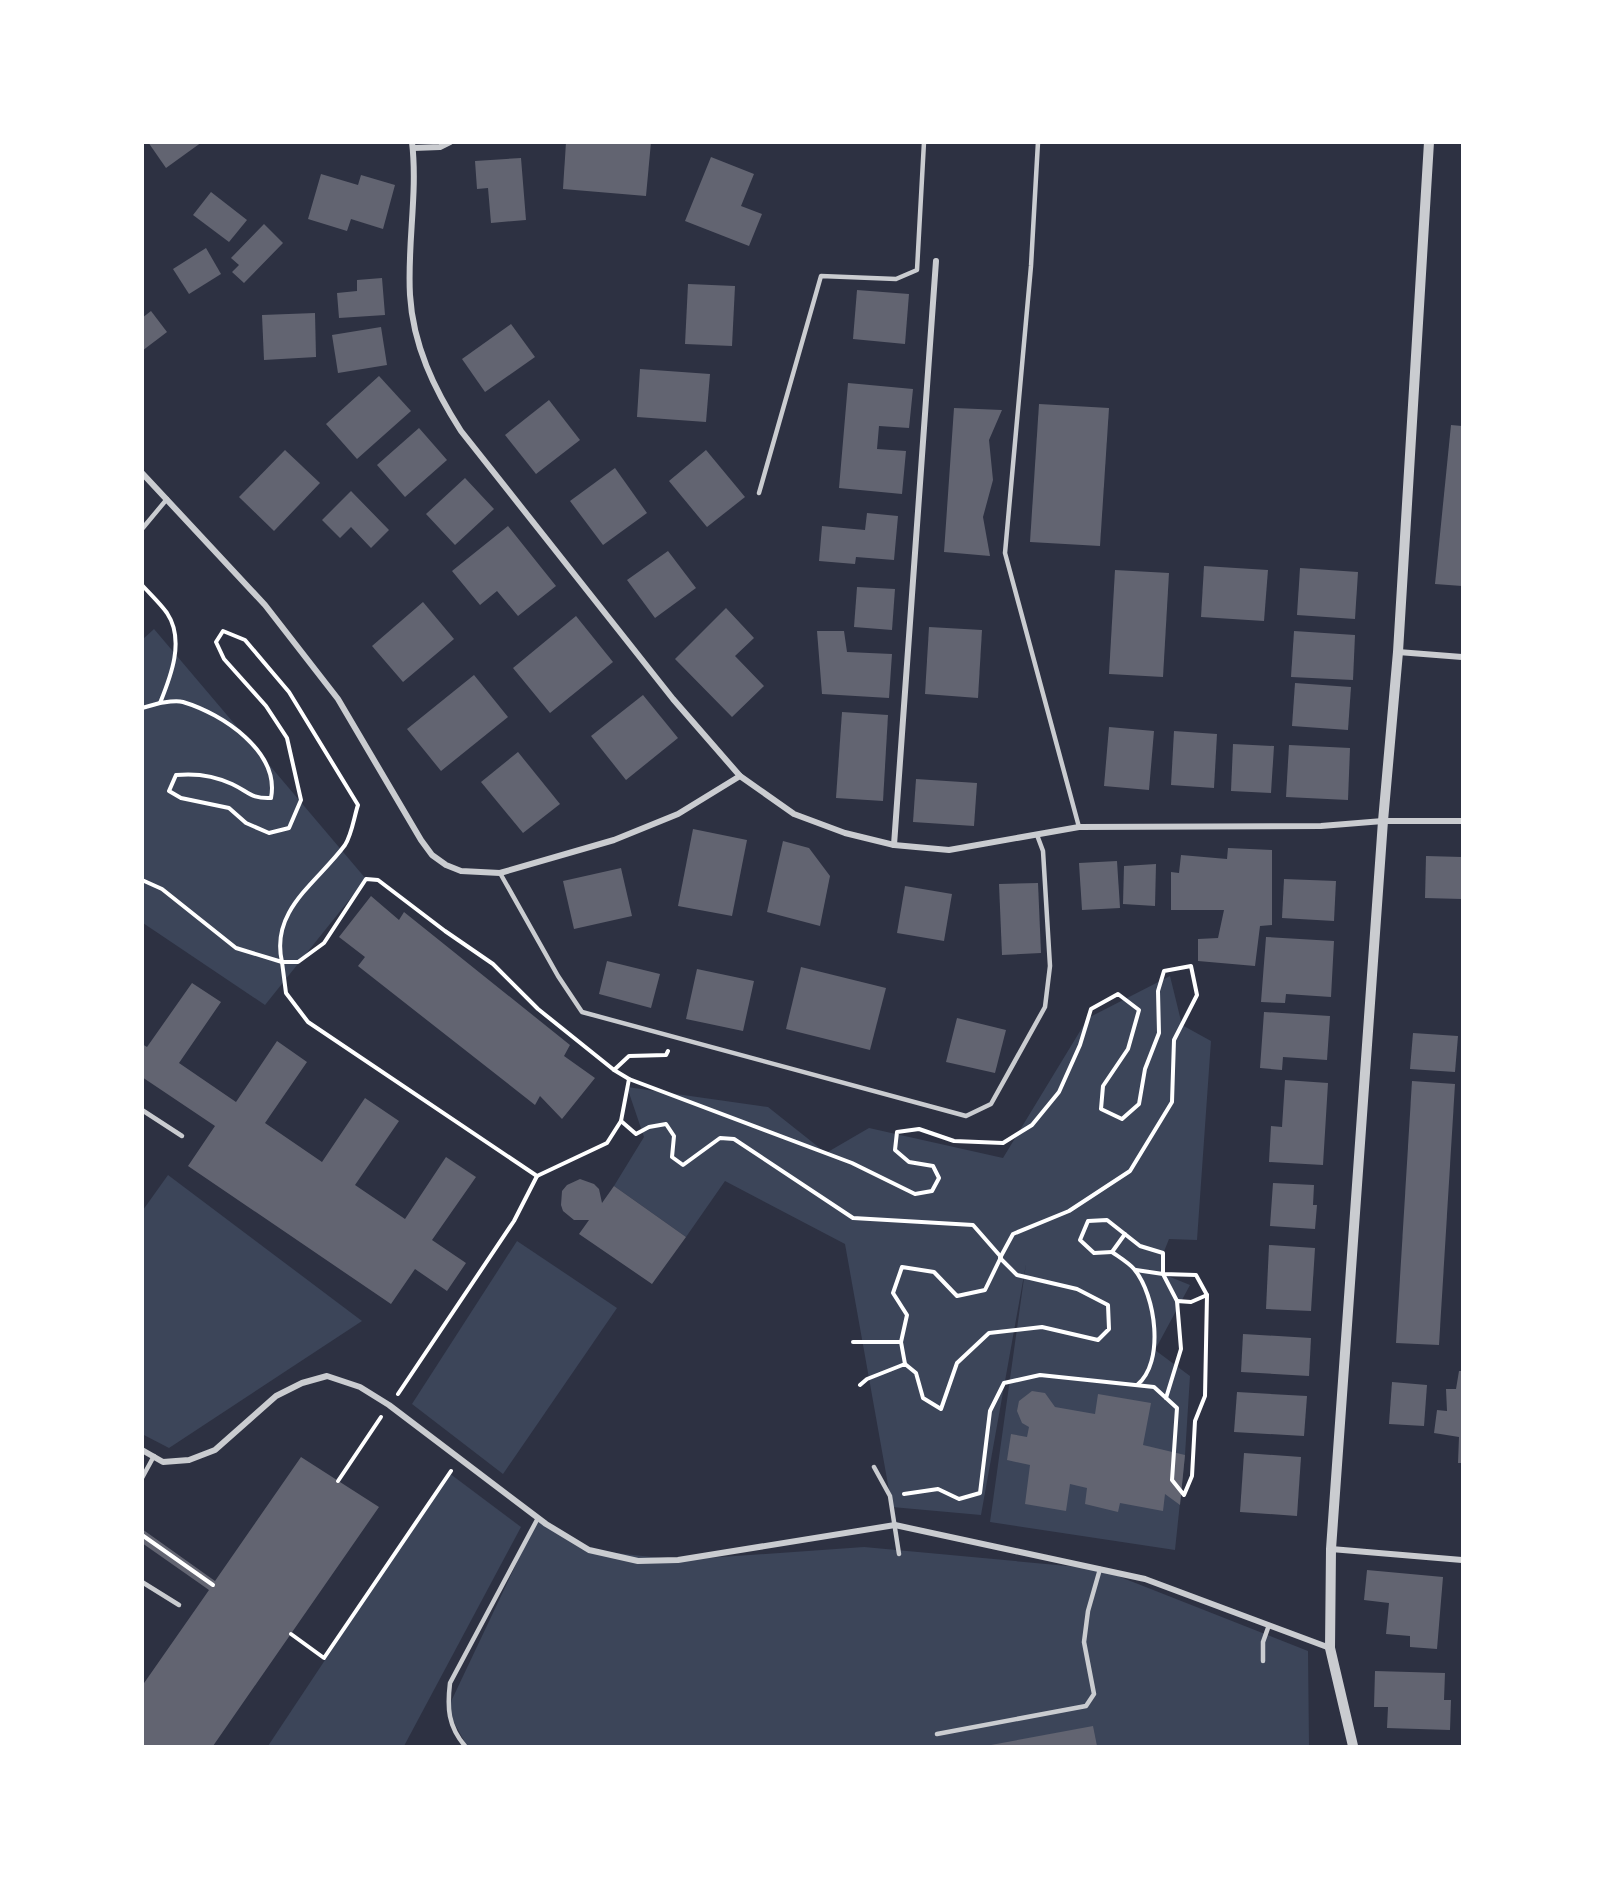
<svg xmlns="http://www.w3.org/2000/svg" width="1605" height="1889" font-family="'Golos Text',sans-serif">
  <style>
    .green { fill: #3c4559 }
    .building { fill: #626471 }
    .lines { fill: none; stroke-linecap: round; stroke-linejoin: round }
    .path { stroke: #fff; stroke-width: 4 }
    .service { stroke: #caccd0; stroke-width: 4.5 }
    .minor { stroke: #caccd0; stroke-width: 6 }
    .tertiary { stroke: #caccd0; stroke-width: 10 }
  </style>
  <rect width="100%" height="100%" fill="#2d3142"/>
  <!-- green -->
  <g class="green">
    <path d="M154,629L366,879L265,1005L143,923L142,640Z"/>
    <path d="M1170,976L1182,1025L1211,1041L1197,1240L1169,1239L1163,1254V1274L1190,1285L1155,1350L1190,1376L1185,1455L1175,1550L990,1522L1026,1264L981,1515L892,1507L845,1244L725,1181L686,1237L614,1186L644,1137L627,1087L768,1107L826,1153L869,1128L1003,1158L1088,1018Z"/>
    <path d="M168,1175L362,1321L169,1448L142,1434L143,1210Z"/>
    <path d="M517,1241L617,1308L503,1474L412,1404Z"/>
    <path d="M449,1473L521,1527L404,1746H268Z"/>
    <path d="M538,1518L589,1550L678,1560L864,1547L1100,1569L1308,1651L1309,1746H467L447,1710Z"/>
  </g>
  <!-- building -->
  <g class="building">
    <path d="M148,142H202L166,168Z"/>
    <path d="M566,142H651L646,196L563,189Z"/>
    <path d="M711,157L754,174L741,206L762,214L749,246L685,221Z"/>
    <path d="M521,158L526,220L491,223L488,188L477,189L475,161Z"/>
    <path d="M321,174L358,185L361,175L395,185L383,229L351,219L347,231L308,219Z"/>
    <path d="M211,192L247,220L229,242L193,215Z"/>
    <path d="M264,224L283,243L244,283L232,272L239,265L231,258Z"/>
    <path d="M206,248L221,274L189,294L173,269Z"/>
    <path d="M382,278L385,315L339,318L337,293L357,291V280Z"/>
    <path d="M688,284L735,286L732,346L685,344Z"/>
    <path d="M857,290L909,294L905,344L853,339Z"/>
    <path d="M151,311L167,332L142,351V318Z"/>
    <path d="M315,313L316,357L264,360L262,315Z"/>
    <path d="M511,324L535,357L485,392L462,359Z"/>
    <path d="M381,327L387,365L338,373L332,335Z"/>
    <path d="M640,369L710,374L706,422L637,417Z"/>
    <path d="M379,376L411,411L357,459L326,424Z"/>
    <path d="M848,383L913,389L909,428L879,426L877,449L906,451L902,494L839,488Z"/>
    <path d="M549,400L580,440L536,474L505,435Z"/>
    <path d="M1039,404L1109,408L1100,546L1030,542Z"/>
    <path d="M954,408L1002,410L989,440L993,480L983,517L990,556L944,552Z"/>
    <path d="M1451,425L1462,426V586L1435,584Z"/>
    <path d="M419,428L447,460L405,497L377,465Z"/>
    <path d="M285,450L320,483L274,531L239,497Z"/>
    <path d="M706,450L745,497L707,527L669,481Z"/>
    <path d="M615,468L647,513L603,545L570,501Z"/>
    <path d="M465,478L494,509L455,545L426,514Z"/>
    <path d="M351,491L389,530L371,548L351,527L340,538L322,520Z"/>
    <path d="M867,513L898,516L894,560L856,557L855,564L819,561L822,526L865,530Z"/>
    <path d="M508,526L556,586L518,616L497,591L480,605L452,571Z"/>
    <path d="M668,551L696,588L655,618L627,580Z"/>
    <path d="M1204,566L1268,570L1264,621L1201,617Z"/>
    <path d="M1300,568L1358,572L1355,619L1297,615Z"/>
    <path d="M1115,570L1169,573L1163,677L1109,674Z"/>
    <path d="M857,587L895,589L892,630L854,627Z"/>
    <path d="M423,602L454,639L403,682L372,646Z"/>
    <path d="M726,608L754,638L735,656L764,686L732,717L675,659Z"/>
    <path d="M576,616L613,662L550,713L513,668Z"/>
    <path d="M929,627L982,630L978,698L925,694Z"/>
    <path d="M817,631H844L847,652L892,654L889,698L822,694Z"/>
    <path d="M1294,631L1355,635L1353,680L1291,677Z"/>
    <path d="M474,675L508,717L441,771L407,729Z"/>
    <path d="M1295,683L1351,687L1348,730L1292,726Z"/>
    <path d="M643,695L678,738L626,780L591,736Z"/>
    <path d="M842,712L888,715L883,801L836,798Z"/>
    <path d="M1109,727L1154,731L1149,790L1104,786Z"/>
    <path d="M1174,731L1217,734L1214,788L1171,785Z"/>
    <path d="M1233,744L1274,746L1271,793L1231,791Z"/>
    <path d="M1289,745L1350,748L1348,800L1286,797Z"/>
    <path d="M518,752L560,804L523,833L481,782Z"/>
    <path d="M916,779L977,783L974,826L913,822Z"/>
    <path d="M693,829L747,840L732,916L678,906Z"/>
    <path d="M783,841L809,848L830,876L820,926L767,912Z"/>
    <path d="M1228,848L1272,850V925L1260,926L1255,966L1198,961V939L1218,938L1224,910H1171V872L1179,873L1181,855L1227,859Z"/>
    <path d="M1426,856L1462,857V899L1425,898Z"/>
    <path d="M1117,861L1120,908L1082,910L1079,863Z"/>
    <path d="M1156,864L1155,906L1123,904L1124,866Z"/>
    <path d="M621,868L632,916L574,929L563,881Z"/>
    <path d="M1284,879L1336,881L1334,921L1282,918Z"/>
    <path d="M1038,883L1041,953L1002,955L999,884Z"/>
    <path d="M905,886L952,894L944,941L897,933Z"/>
    <path d="M371,896L399,920L404,912L570,1045L564,1056L595,1078L562,1119L540,1096L535,1105L358,966L365,957L339,937Z"/>
    <path d="M1266,937L1334,941L1331,997L1286,994L1285,1003L1261,1002Z"/>
    <path d="M607,961L660,974L651,1008L599,994Z"/>
    <path d="M801,967L886,988L870,1050L786,1029Z"/>
    <path d="M697,969L754,981L743,1031L686,1019Z"/>
    <path d="M192,983L221,1002L179,1063L236,1102L277,1041L307,1062L265,1123L322,1162L365,1098L399,1121L355,1185L405,1219L446,1157L476,1177L432,1240L466,1263L447,1291L415,1269L391,1304L188,1166L215,1126L142,1077V1044L147,1047Z"/>
    <path d="M1264,1012L1330,1016L1327,1060L1283,1057L1282,1070L1260,1068Z"/>
    <path d="M957,1018L1006,1030L995,1073L946,1062Z"/>
    <path d="M1413,1033L1458,1036L1455,1072L1410,1069Z"/>
    <path d="M1285,1080L1328,1083L1323,1165L1269,1162L1271,1126L1282,1127Z"/>
    <path d="M1412,1081L1455,1084L1439,1345L1396,1343Z"/>
    <path d="M580,1179L594,1184L599,1189L602,1203L614,1186L686,1237L652,1284L579,1234L589,1220H574L563,1211L561,1205L562,1191L567,1185Z"/>
    <path d="M1273,1183L1314,1185L1313,1205H1317L1315,1229L1270,1226Z"/>
    <path d="M1269,1245L1315,1248L1311,1311L1266,1309Z"/>
    <path d="M1243,1334L1311,1338L1309,1376L1241,1372Z"/>
    <path d="M1459,1371H1462V1463H1458L1459,1437L1434,1433L1437,1410L1447,1411L1446,1389H1456Z"/>
    <path d="M1392,1382L1427,1385L1424,1426L1389,1424Z"/>
    <path d="M1032,1391L1045,1393L1055,1407L1095,1414L1098,1394L1151,1403L1143,1445L1185,1455L1180,1505L1165,1494L1163,1511L1120,1503L1118,1512L1085,1504L1087,1488L1070,1484L1066,1511L1025,1504L1030,1465L1007,1460L1011,1434L1027,1437L1029,1427L1022,1423L1017,1411L1019,1401Z"/>
    <path d="M1237,1392L1307,1396L1304,1436L1234,1432Z"/>
    <path d="M1244,1453L1301,1457L1297,1516L1240,1512Z"/>
    <path d="M301,1457L379,1507L213,1746H142V1686L209,1590L142,1543V1529L215,1581Z"/>
    <path d="M1367,1570L1443,1577L1437,1649L1410,1647V1636L1386,1634L1389,1603L1364,1600Z"/>
    <path d="M1375,1671L1445,1673L1444,1700H1451L1450,1730L1387,1728L1388,1707H1374Z"/>
    <path d="M1093,1726L1097,1746H991V1745Z"/>
  </g>
  <g class="lines">
    <!-- path -->
    <g class="path">
      <path d="M142,585C150,594 160,603 167,613C185,640 171,676 160,703C167,702 176,700 183,702C223,714 280,752 271,798C251,799 249,792 232,784C213,775 196,773 176,775L169,791L181,798L229,808L246,823L269,833L289,828L301,800L287,738L266,706L224,659L216,642L223,631L245,640L289,692L358,805C354,817 352,834 345,845C317,883 270,910 282,962L236,948L162,889L142,880"/>
      <path d="M142,708L160,703"/>
      <path d="M668,1051L666,1055L629,1056L614,1070L629,1079L852,1163L915,1194L932,1191L939,1178L933,1166L909,1162L895,1150L897,1132L919,1129L954,1141L1003,1143L1032,1125L1059,1092L1080,1045L1091,1009L1118,994L1139,1010L1128,1049L1103,1086L1101,1109L1122,1119L1139,1104L1145,1069L1159,1033L1158,991L1164,971L1191,966L1197,995L1174,1040L1172,1102L1130,1171L1069,1211L1013,1234L1000,1258L1017,1275L1077,1289L1108,1305L1109,1329L1098,1340L1042,1327L989,1333L957,1363L941,1409L923,1398L916,1373L905,1364L867,1379L860,1385"/>
      <path d="M614,1070L538,1009L493,964L445,931L378,880L366,879L324,943L298,962H282L286,993L308,1022L537,1176L607,1143L621,1121L636,1134L649,1127L666,1124L674,1136L672,1157L683,1165L720,1138L734,1139L853,1218L973,1225L1001,1257L985,1290L957,1296L934,1272L902,1267L893,1293L907,1315L901,1342H853"/>
      <path d="M621,1121L629,1079"/>
      <path d="M1125,1234L1112,1252C1119,1257 1129,1263 1134,1269C1156,1295 1165,1363 1137,1385"/>
      <path d="M1136,1270L1163,1274L1177,1301L1181,1349L1166,1398"/>
      <path d="M1177,1301L1191,1302L1207,1295"/>
      <path d="M901,1342L905,1364"/>
      <path d="M398,1394L514,1221L537,1176"/>
      <path d="M338,1481L381,1417"/>
      <path d="M904,1494L938,1489L959,1499L980,1493L990,1411L1004,1383L1040,1375L1154,1387L1177,1408L1172,1480L1184,1495L1192,1476L1195,1421L1205,1396L1207,1295L1196,1275L1163,1274V1253L1140,1246L1107,1220L1088,1221L1080,1240L1094,1253L1112,1252"/>
      <path d="M142,1535L213,1585"/>
      <path d="M291,1634L324,1658L451,1471"/>
    </g>
    <!-- service -->
    <g class="service">
      <path d="M1038,142L1031,266L1005,553L1079,827"/>
      <path d="M759,493L821,276L896,279L917,270L924,142"/>
      <path d="M142,529L167,499"/>
      <path d="M500,873L558,976L582,1012L966,1116L991,1104L1045,1007L1050,966L1043,851L1037,835"/>
      <path d="M142,1110L182,1136"/>
      <path d="M874,1467L890,1496L899,1554"/>
      <path d="M142,1478L154,1456"/>
      <path d="M142,1582L179,1605"/>
      <path d="M1263,1661V1642L1269,1625"/>
      <path d="M937,1734L1086,1706L1094,1694L1084,1642L1088,1611L1100,1569"/>
      <path d="M465,1746C448,1726 447,1708 450,1683L538,1518"/>
    </g>
    <!-- minor -->
    <g class="minor">
      <path d="M412,142C418,193 407,244 410,295C413,345 434,389 461,431L673,699L740,776L794,814L845,833L894,845L949,850L1079,827L1321,826L1383,821H1462"/>
      <path d="M413,148L440,147L450,142"/>
      <path d="M142,473L265,605L338,699L421,840L432,855L446,865L461,871L500,873L614,840L678,814L740,776"/>
      <path d="M1398,652L1462,657"/>
      <path d="M894,845L936,261"/>
      <path d="M142,1450L163,1462L189,1460L215,1450L276,1396L302,1383L327,1376L360,1387L389,1405L546,1524L589,1550L638,1561L678,1560L895,1525L1145,1579L1330,1648"/>
      <path d="M1331,1549L1462,1560"/>
    </g>
    <!-- tertiary -->
    <path class="tertiary" d="M1353,1746L1330,1648L1331,1549L1383,821L1398,652L1429,142"/>
  </g>
  <!-- border -->
  <rect width="1605" height="1889" fill="none" stroke="#ffffff" stroke-width="288"/>
</svg>
